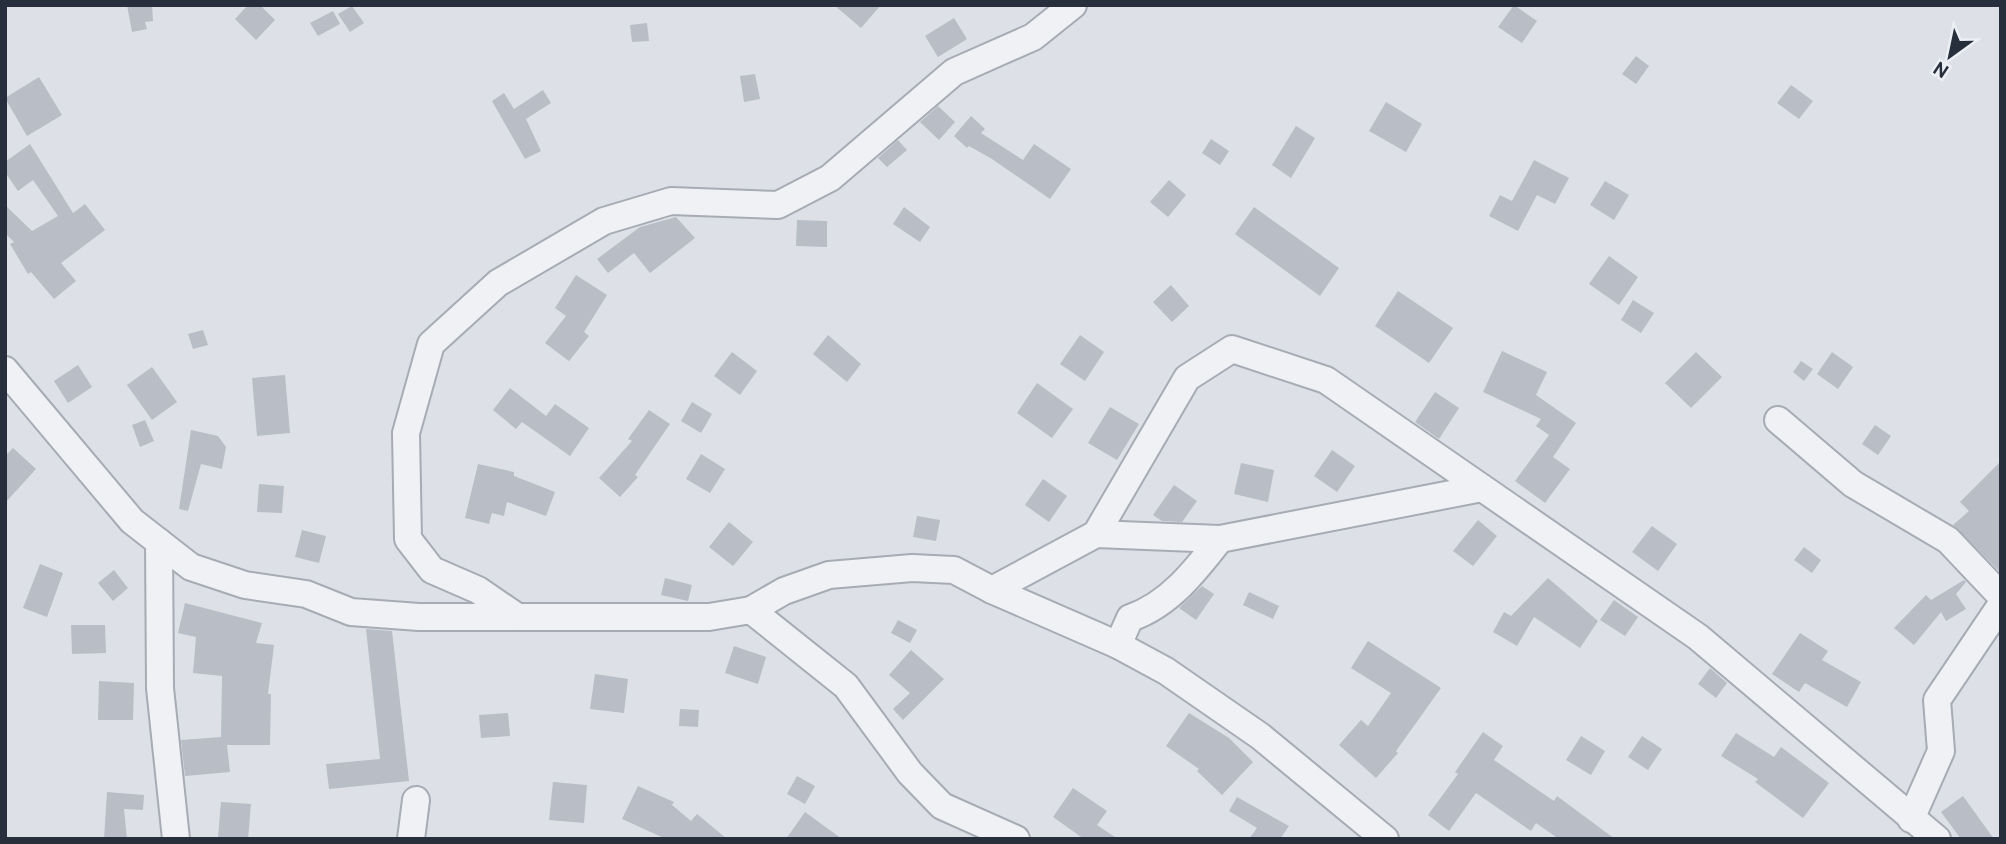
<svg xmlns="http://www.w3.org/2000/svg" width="2006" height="844" font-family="Overpass,sans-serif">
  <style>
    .building { fill: #b8bdc6 }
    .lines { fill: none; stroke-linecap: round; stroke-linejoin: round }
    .minor-casing { stroke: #a6abb4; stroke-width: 30 }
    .minor { stroke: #f0f1f5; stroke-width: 26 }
  </style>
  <rect width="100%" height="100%" fill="#dde1e7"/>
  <!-- building -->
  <g class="building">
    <path d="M127,5H152L153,21L145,22L147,29L132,32Z"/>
    <path d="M248,5H260L275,20L256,40L235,19Z"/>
    <path d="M834,5H881L861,28Z"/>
    <path d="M1514,5L1537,21L1522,43L1498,27Z"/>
    <path d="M352,6L364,23L350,32L338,14Z"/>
    <path d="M333,11L340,24L318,36L310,23Z"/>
    <path d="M954,18L967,39L938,57L925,36Z"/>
    <path d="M647,23L649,41L632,42L630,25Z"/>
    <path d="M1636,56L1649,66L1636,84L1622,74Z"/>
    <path d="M755,74L760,99L744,102L740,76Z"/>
    <path d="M39,77L62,115L27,136L5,98Z"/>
    <path d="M1791,85L1813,101L1799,119L1777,103Z"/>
    <path d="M543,90L551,103L526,119L541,151L525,159L492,101L504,93L514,109Z"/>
    <path d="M1386,102L1422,124L1406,152L1369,131Z"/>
    <path d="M938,106L955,122L939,140L920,122Z"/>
    <path d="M971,116L985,129L981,133L1023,160L1034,144L1071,169L1050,199L992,159L969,146L967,148L954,136Z"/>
    <path d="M1296,126L1315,138L1291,178L1272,165Z"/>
    <path d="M1211,139L1229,151L1220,165L1202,153Z"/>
    <path d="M898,140L907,150L887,167L878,158Z"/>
    <path d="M30,144L73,213L85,204L105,230L61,263L76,281L54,299L31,272L28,274L10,244L14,242L5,233V205L32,231L58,216L33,180L18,191L5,172V162Z"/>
    <path d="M1534,160L1569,178L1555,204L1537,195L1518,231L1489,216L1500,195L1512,201Z"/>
    <path d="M1169,180L1186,195L1168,217L1150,202Z"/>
    <path d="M1605,181L1629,195L1614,220L1590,205Z"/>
    <path d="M904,207L930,227L920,242L893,224Z"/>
    <path d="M1254,207L1339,268L1320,296L1235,234Z"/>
    <path d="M676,217L695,238L650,273L634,253L608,273L597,259L640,227Z"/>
    <path d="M797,220L827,221V247L796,246Z"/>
    <path d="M1609,256L1638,277L1619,305L1589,284Z"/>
    <path d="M576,275L607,295L584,332L589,336L569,361L545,343L566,316L555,308Z"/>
    <path d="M1171,285L1189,306L1172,322L1153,302Z"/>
    <path d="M1398,291L1453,328L1429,363L1375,326Z"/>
    <path d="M1633,300L1654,313L1641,333L1621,320Z"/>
    <path d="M203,330L208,345L193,349L188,334Z"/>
    <path d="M828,335L861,364L847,382L813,354Z"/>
    <path d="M1080,335L1104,352L1085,381L1060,364Z"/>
    <path d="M1502,351L1547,372L1536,395L1576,423L1553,457L1570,469L1545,503L1515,481L1549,435L1536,426L1541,419L1483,392Z"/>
    <path d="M732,352L757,371L740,395L714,376Z"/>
    <path d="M1696,352L1722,377L1691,408L1665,383Z"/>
    <path d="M1832,352L1853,367L1838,389L1817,374Z"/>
    <path d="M1801,361L1813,369L1804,381L1793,372Z"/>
    <path d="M78,365L92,387L68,403L54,381Z"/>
    <path d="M152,367L177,402L152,420L127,385Z"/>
    <path d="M285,375L290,433L257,436L252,378Z"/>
    <path d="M1037,383L1073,409L1052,438L1017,413Z"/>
    <path d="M510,388L546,416L555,404L589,428L570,456L522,422L516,429L493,410Z"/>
    <path d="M1435,392L1459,408L1439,439L1415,422Z"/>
    <path d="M692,402L712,414L701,433L681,421Z"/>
    <path d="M1110,407L1139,424L1117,460L1088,443Z"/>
    <path d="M649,410L670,424L635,475L638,477L620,497L599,478L632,441L628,439Z"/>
    <path d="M145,420L154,441L140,447L132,425Z"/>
    <path d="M1875,425L1891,436L1878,455L1862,444Z"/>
    <path d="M191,430L218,436L226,447L222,469L201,464L188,511L179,509Z"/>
    <path d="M13,448L36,469L5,503V456Z"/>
    <path d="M1332,450L1355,466L1337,492L1314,476Z"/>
    <path d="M701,454L725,469L710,493L686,479Z"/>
    <path d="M2001,461V573L1953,525L1969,511L1960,502Z"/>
    <path d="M1241,463L1274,470L1268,502L1234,494Z"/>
    <path d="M478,464L514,472V476L555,492L546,516L507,502L504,516L492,513L489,524L465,518Z"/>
    <path d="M1043,479L1067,496L1049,522L1025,505Z"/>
    <path d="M259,484L284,486L282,513L257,512Z"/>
    <path d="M1174,485L1197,501L1182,522L1162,521L1153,515Z"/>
    <path d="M917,516L940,520L936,541L913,537Z"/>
    <path d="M1478,520L1497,536L1473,566L1453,551Z"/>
    <path d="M729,522L753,542L733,566L709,547Z"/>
    <path d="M1652,526L1677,544L1658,571L1632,552Z"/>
    <path d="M302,530L326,536L319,563L295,557Z"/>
    <path d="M1804,547L1821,560L1812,573L1794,560Z"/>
    <path d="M40,564L63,573L47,617L23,608Z"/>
    <path d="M114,570L128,588L113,601L98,583Z"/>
    <path d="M665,578L692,585L688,601L661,595Z"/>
    <path d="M1548,578L1598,621L1580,648L1534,617L1517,646L1493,632L1504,612L1511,616Z"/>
    <path d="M1964,580L1966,582L1956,594L1966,609L1946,621L1941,612L1914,645L1894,628L1926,595L1931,600Z"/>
    <path d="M1202,586L1214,594L1196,620L1179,608Z"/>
    <path d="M1249,592L1279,606L1273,619L1243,605Z"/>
    <path d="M1614,600L1638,617L1625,636L1600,620Z"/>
    <path d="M185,603L262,623L256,643L274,645L268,694H271L270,745H227L230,772L185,776L181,740L221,737L222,676L193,673L196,637L178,633Z"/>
    <path d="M898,620L917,630L910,643L891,633Z"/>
    <path d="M71,625H105L106,653L72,654Z"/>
    <path d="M366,629L392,631L409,781L329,789L326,764L380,759Z"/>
    <path d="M1800,633L1828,651L1822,660L1861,682L1847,707L1805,683L1799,692L1772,674Z"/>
    <path d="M1368,641L1441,688L1396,751L1398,753L1376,778L1339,745L1361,720L1368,726L1391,693L1351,668Z"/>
    <path d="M734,646L766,657L758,684L725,673Z"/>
    <path d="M911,650L944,679L903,720L893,709L910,693L889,675Z"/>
    <path d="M1710,668L1727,683L1716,698L1698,684Z"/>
    <path d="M595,674L628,679L624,713L590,709Z"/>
    <path d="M99,681L134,683L133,720H98Z"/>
    <path d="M680,709L699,710L698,727L679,726Z"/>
    <path d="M508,713L510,736L481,738L479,715Z"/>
    <path d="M1189,713L1229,738L1253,762L1222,795L1197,771L1199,769L1166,746Z"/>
    <path d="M1483,732L1503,746L1494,760L1554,801L1557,796L1615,839H1559L1536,823L1531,831L1476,793L1449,831L1428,815L1458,774L1455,772Z"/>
    <path d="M1736,733L1774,757L1781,747L1829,783L1803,818L1755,782L1758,779L1721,756Z"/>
    <path d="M1581,736L1605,751L1591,775L1566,760Z"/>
    <path d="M1642,736L1662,749L1648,770L1628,757Z"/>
    <path d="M797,776L815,786L805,804L787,794Z"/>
    <path d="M553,782L587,785L584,823L549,820Z"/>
    <path d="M638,786L674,802L672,805L691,821L697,814L727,839H666L622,819Z"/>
    <path d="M1073,788L1107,811L1097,825L1118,839H1084L1053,817Z"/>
    <path d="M107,792L144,795L143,810L124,809L127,839H104Z"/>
    <path d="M1963,796L1994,839H1961L1941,812Z"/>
    <path d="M1237,797L1289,826L1280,839H1249L1257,828L1229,811Z"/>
    <path d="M221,802L251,804L248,839L218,837Z"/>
    <path d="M805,812L842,839H786Z"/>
  </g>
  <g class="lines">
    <!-- minor casing -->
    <g class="minor-casing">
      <g id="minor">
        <path d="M5,370L132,521L191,567L245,585L306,594L351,612L419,617H709L751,610L784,591L829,575L912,568L954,570L992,590L1118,645L1166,671L1260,736L1385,839"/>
        <path d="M1778,420L1853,484L1948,540L2001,596"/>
        <path d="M1096,534L1220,539L1482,488"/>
        <path d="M159,542L160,688L176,839"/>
        <path d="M992,590L1096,534L1187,378L1232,349L1326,380L1698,637L1937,839"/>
        <path d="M751,610L846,686L910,773L942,806L1016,839"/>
        <path d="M516,616L478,590L432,570L408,539L406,433L431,344L498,283L604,221L671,201L778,205L830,178L954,72L1033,37L1073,5"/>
        <path d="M1118,645L1130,618C1169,605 1196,570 1220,539"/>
        <path d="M1911,819L1941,751L1937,700L2001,605"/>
        <path d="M411,839L416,800"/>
      </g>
    </g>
    <!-- minor -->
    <use href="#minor" class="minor"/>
  </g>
  <!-- border -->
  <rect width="2006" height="844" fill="none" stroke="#272e3c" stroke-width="14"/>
  <!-- north arrow -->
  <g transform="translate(1950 56) rotate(213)" stroke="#eceff4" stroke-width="5" paint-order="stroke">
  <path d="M0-5L12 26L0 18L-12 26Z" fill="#272e3c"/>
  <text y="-10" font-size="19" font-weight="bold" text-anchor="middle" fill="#272e3c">N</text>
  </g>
</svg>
